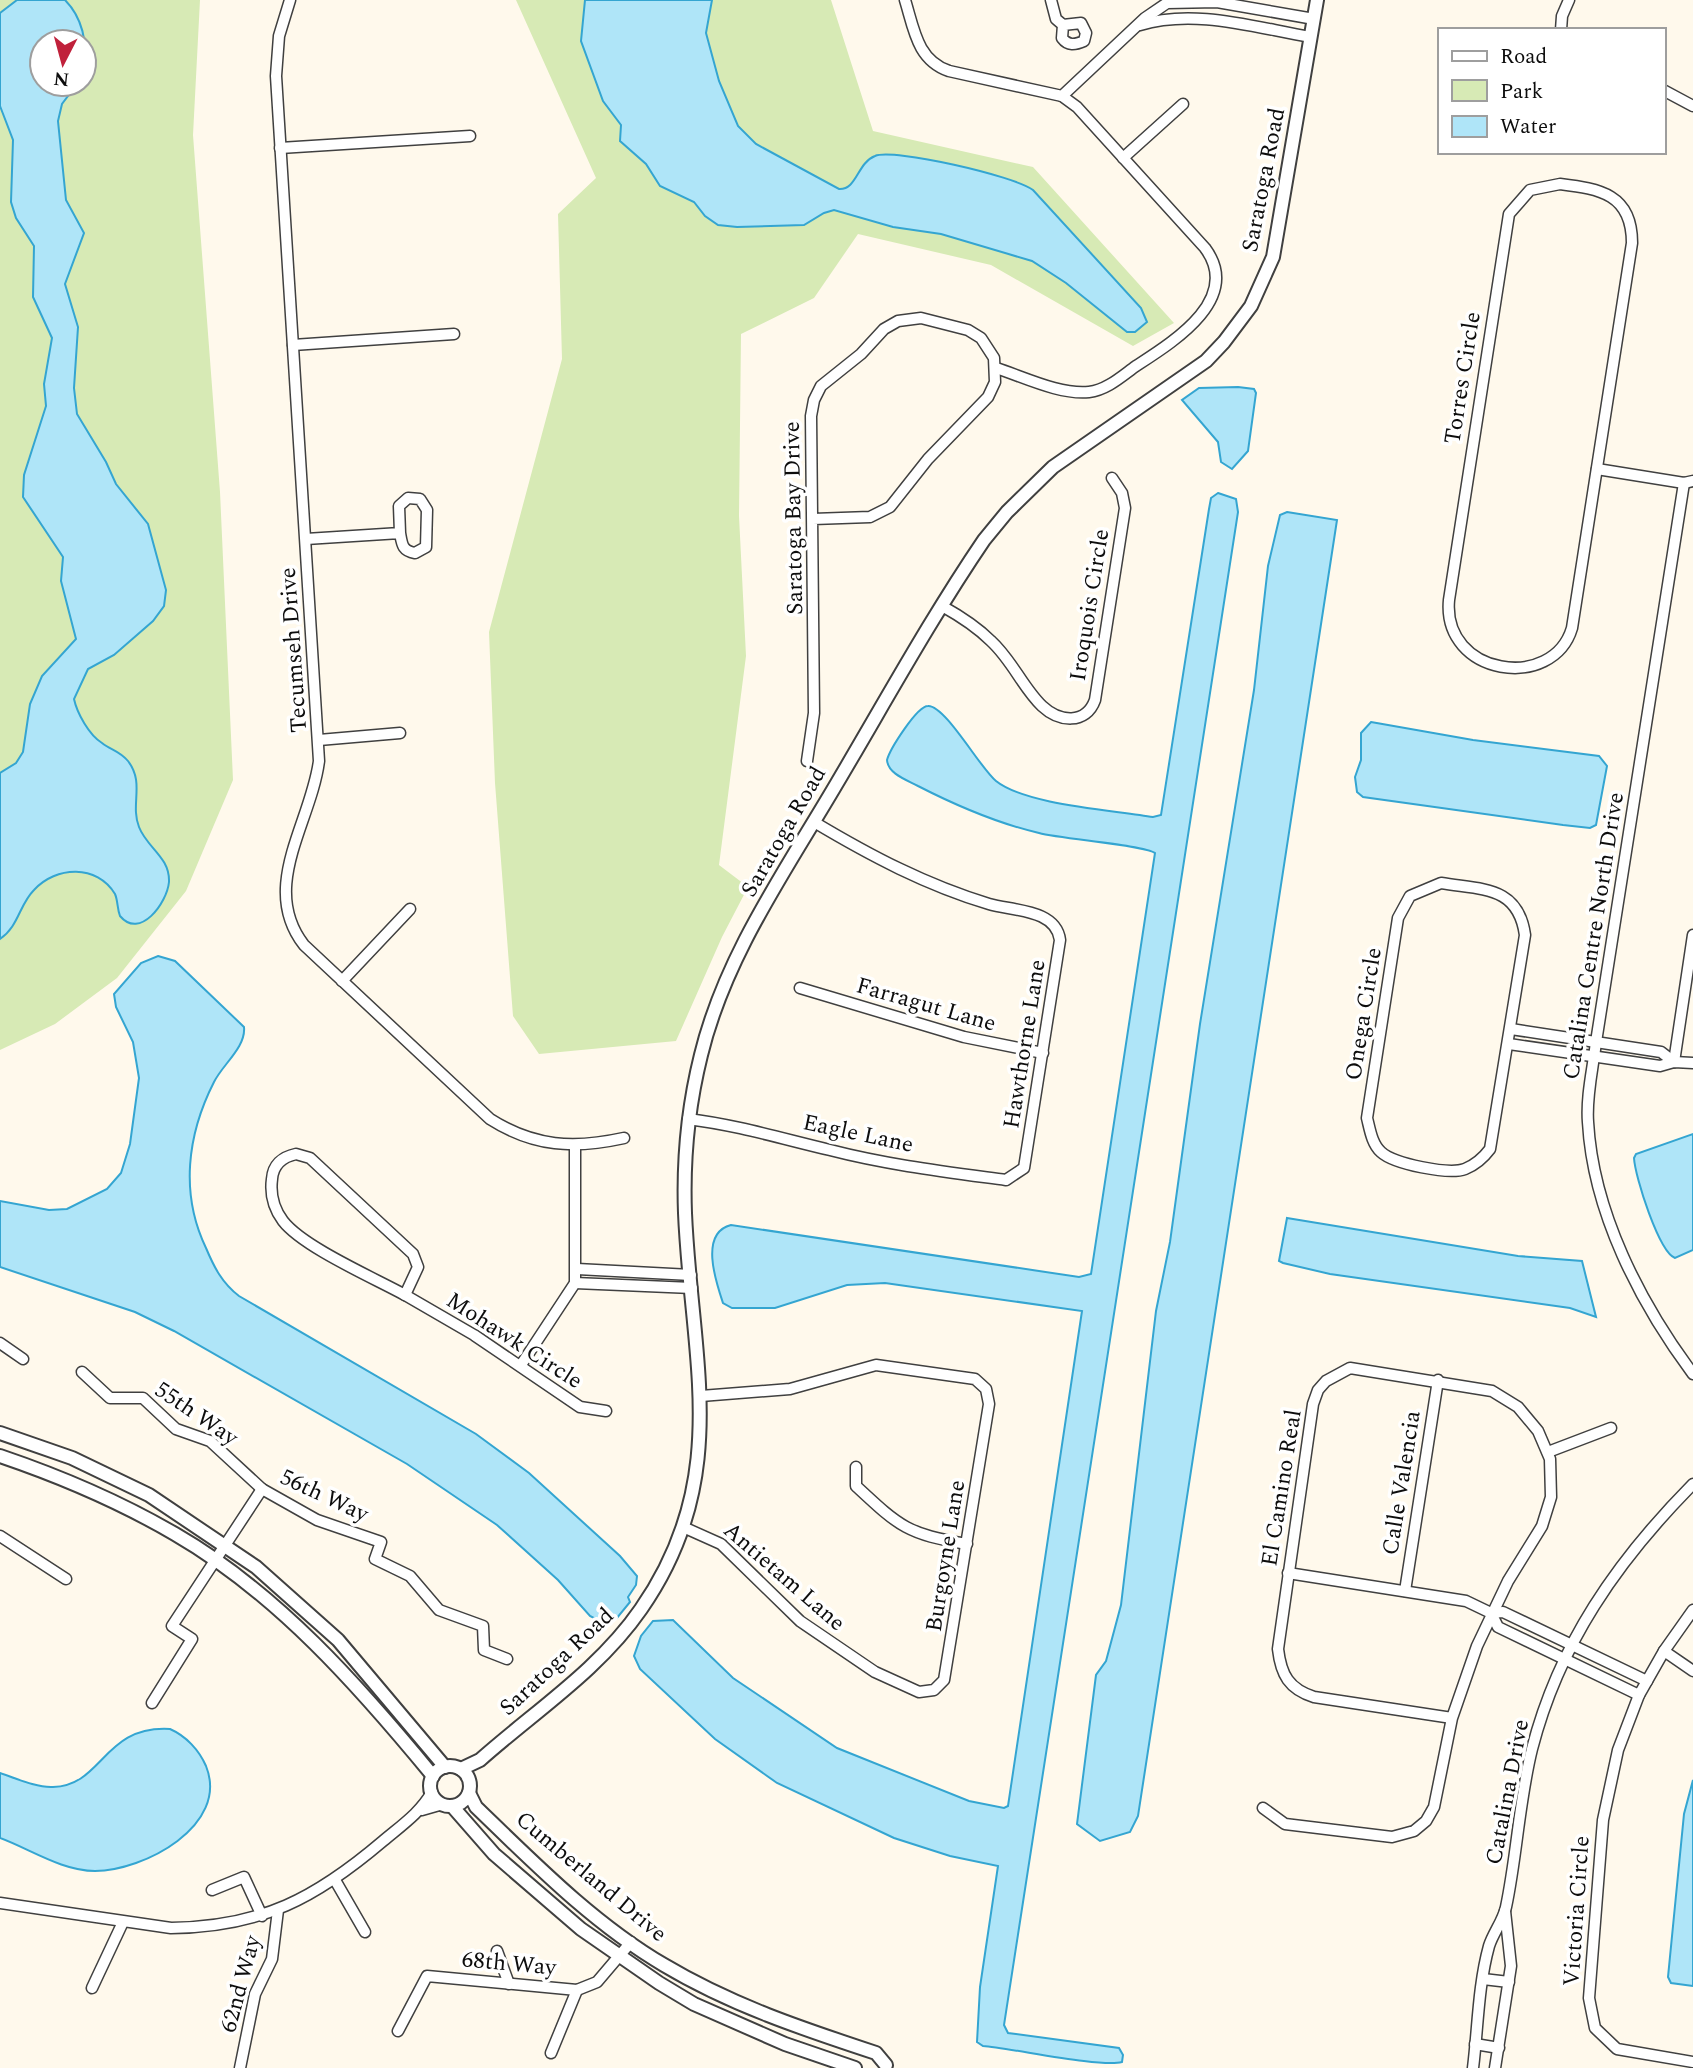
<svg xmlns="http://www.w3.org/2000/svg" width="1693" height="2068" font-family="Spectral,serif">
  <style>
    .green { fill: #d7eab5; fill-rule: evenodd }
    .water { fill: #afe5f8; stroke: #34a5d1; stroke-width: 2 }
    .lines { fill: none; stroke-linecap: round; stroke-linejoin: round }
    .minor-casing { stroke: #404040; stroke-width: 13 }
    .tertiary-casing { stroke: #404040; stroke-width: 16 }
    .minor { stroke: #fff; stroke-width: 10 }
    .tertiary { stroke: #fff; stroke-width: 12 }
    .labels { text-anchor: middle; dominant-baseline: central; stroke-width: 7; stroke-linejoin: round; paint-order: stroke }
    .street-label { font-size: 23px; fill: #0d0d0d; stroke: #fff }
  </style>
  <rect width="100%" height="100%" fill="#fff9ec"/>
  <!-- green -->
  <g class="green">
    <path d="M0,0H200L193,135L220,492L233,780L186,891L117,978L55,1024L0,1050ZM42,42H84V84H42Z"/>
    <path d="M516,0H831L873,131L1033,167L1174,323L1133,346L991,265L858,234L814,298L741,334L739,516L746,656L719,865L748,887L722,937L676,1041L539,1054L513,1016L495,783L489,632L562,359L558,214L596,178Z"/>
  </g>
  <!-- water -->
  <g class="water">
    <path d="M17,0H65C82,17 88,43 84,67V42H42V84H77L62,104L58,121L66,200L84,233L65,284L78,327L74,388L77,414L106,462L116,484L148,524L166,590L164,606L153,621L114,655L88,669L74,699C77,713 89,735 102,743C111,750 120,751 128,761C145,783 130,804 139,827C147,848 170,857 169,882C167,903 140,940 120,916C117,908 118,901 115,894C97,864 56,866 34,890C19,905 19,926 0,939V773L16,763L23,752L30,704L42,676L76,639L61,581L63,557L23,497L24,475L46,406L44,384L52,338L33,297L34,246L16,218L11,202L13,140L0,106V13Z"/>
    <path d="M585,0H712L706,33L719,81L738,126L756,144L839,189C857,190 857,163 875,156C893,148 1015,176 1033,190L1141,308L1147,322L1135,332H1127L1066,283L1032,261L941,234L893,227L834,210L824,213L804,225L737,227L718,225L705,216L694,202L660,186L646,164L620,141L621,125L603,101L581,41Z"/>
    <path d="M1238,387L1254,389L1256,393L1248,451L1232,469L1221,462L1218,442L1182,400L1199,388Z"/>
    <path d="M1218,493L1236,499L1238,512L1004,2025L1008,2033L1119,2048L1123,2055L1122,2062C1101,2068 1011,2048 983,2046L977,2042L980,1987L998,1866L950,1856L894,1838L777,1783L715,1739L640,1669L634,1656L641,1636L653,1621L673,1620L733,1678L837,1748L969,1801L1004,1808L1008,1806L1082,1311L885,1283L847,1285L775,1308H732L723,1303C716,1282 699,1233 731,1225L1079,1277L1091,1274L1155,853C1144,845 1061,839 1039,833C996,823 957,806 918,786C907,780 888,774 887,760C890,749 917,706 928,706C945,705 980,768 996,781C1026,805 1113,810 1153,817L1161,815L1209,509L1211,498Z"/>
    <path d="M1287,512L1337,520L1138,1816L1130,1832L1100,1841L1077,1824L1096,1675L1106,1661L1121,1605L1156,1311L1170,1242L1200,1024L1254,690L1268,566L1280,515Z"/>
    <path d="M1371,722L1473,740L1599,756L1607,766L1596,825L1590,828L1563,825L1363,797L1357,792L1355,777L1361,760V733Z"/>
    <path d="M158,956L175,961L244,1027C246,1047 223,1064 214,1082C187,1135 180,1194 206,1248C214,1267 222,1283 239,1296L476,1434L529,1473L620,1556L637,1576L636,1585L628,1597L630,1602L617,1618L603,1623L590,1616L558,1580L497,1525L407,1464L174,1331L135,1312L0,1267V1201L49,1210L67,1209L107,1189L121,1173L130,1144L139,1078L133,1042L116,1007L114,994L141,963Z"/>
    <path d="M1693,1134V1250L1675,1258C1659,1252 1635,1177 1634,1158L1636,1154Z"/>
    <path d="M1287,1218L1518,1256L1582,1261L1596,1317L1570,1308L1330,1274L1283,1263L1279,1261Z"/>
    <path d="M170,1729C186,1736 199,1750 206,1766C230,1826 143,1871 95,1871C62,1871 30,1849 0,1838V1773C15,1778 37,1788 53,1787C103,1786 103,1725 170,1729Z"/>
    <path d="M1693,1780V1986L1671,1983L1668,1977L1684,1814Z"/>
  </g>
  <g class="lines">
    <!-- minor casing -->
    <g class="minor-casing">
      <g id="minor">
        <path d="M290,0L279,36L276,76L319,761C311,823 259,887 304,945L490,1119C534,1147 574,1149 624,1138"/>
        <path d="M905,0C914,29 917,60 949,71L1062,96L1145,18L1167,3L1217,2L1314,19"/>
        <path d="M1051,0L1056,19L1063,25L1062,38C1068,46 1075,45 1084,41L1086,33L1081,23L1063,25"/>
        <path d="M1140,25C1195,8 1256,28 1311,37"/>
        <path d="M1561,30L1562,16L1569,0"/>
        <path d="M1663,90L1693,106"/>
        <path d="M280,148L470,136"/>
        <path d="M1123,158L1183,104"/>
        <path d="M1560,184C1600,189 1632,194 1632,243L1572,628C1553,692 1442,676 1449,600L1509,214L1530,190Z"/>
        <path d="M293,345L454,334"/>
        <path d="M996,368C1024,377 1060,395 1089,392C1107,390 1122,376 1136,366C1173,342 1243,299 1205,248L1077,107L1062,96"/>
        <path d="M1597,469L1684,483L1693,481"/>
        <path d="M1684,483L1596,1042C1593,1068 1586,1096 1588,1122C1593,1212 1640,1303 1693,1374"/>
        <path d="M306,539L400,533L399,506L408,498L420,499L427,510L426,547L415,553C402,551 402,544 400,533"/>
        <path d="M942,606C960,616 977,627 991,641C1012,660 1023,688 1042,706C1059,722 1086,725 1095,700L1125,508L1122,493L1112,478"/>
        <path d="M319,740L400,733"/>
        <path d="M807,761L814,713L811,416L814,400L821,386L861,354L884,329L898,321L921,318L968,330L981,338L994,358L995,382L988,397L928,459L890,507L870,517L813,519"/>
        <path d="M1441,883C1481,890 1518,885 1525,935L1490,1149C1484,1157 1475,1165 1465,1169C1449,1175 1394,1164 1381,1152C1372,1144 1370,1130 1367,1118L1398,918L1410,896Z"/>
        <path d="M342,981L410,909"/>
        <path d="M800,988L964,1037L1043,1053"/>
        <path d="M1511,1029L1661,1052L1674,1062"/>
        <path d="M1509,1044L1660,1066L1674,1062L1693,1063"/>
        <path d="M1674,1062L1693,935"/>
        <path d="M688,1119C737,1125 783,1139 830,1150C888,1165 947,1172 1006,1180L1024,1168L1060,940C1056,909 1013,911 989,904C926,885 871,856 814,822"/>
        <path d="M296,1154L310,1158L413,1254L418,1267L405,1295C374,1278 303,1247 283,1221C274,1209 270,1194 272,1179C273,1165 282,1157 296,1154Z"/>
        <path d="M577,1269L691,1275"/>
        <path d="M575,1283L692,1288"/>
        <path d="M405,1295L474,1335L580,1407L606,1411"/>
        <path d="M0,1343L23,1359"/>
        <path d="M521,1365L575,1283V1146"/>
        <path d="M82,1372L110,1398H143L176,1429L210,1441L262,1489L317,1520L381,1542L375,1559L410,1576L439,1610L483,1626L484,1650L507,1659"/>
        <path d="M1548,1452L1611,1428"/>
        <path d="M856,1467V1486C900,1527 907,1534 967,1544"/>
        <path d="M683,1527L721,1544L800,1621L875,1672L919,1692L934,1690L944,1680L989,1404L986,1389L975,1379L876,1365L790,1389L701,1396"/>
        <path d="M0,1536L66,1579"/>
        <path d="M1288,1573L1466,1601L1491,1613L1503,1612L1647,1681"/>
        <path d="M1405,1591L1438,1380"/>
        <path d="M1693,1610L1664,1651L1639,1695L1618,1750L1603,1820L1589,1998L1595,2028L1617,2049L1693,2062"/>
        <path d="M1491,1613L1498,1627L1639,1695"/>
        <path d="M1664,1651L1693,1671"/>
        <path d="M152,1703L192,1639L172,1626L262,1489"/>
        <path d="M1263,1808L1285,1824L1392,1837L1414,1831L1426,1821L1434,1807L1452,1718L1477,1646L1508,1581L1542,1526L1551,1497L1550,1459L1538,1431L1518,1407L1492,1391L1350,1368L1326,1381L1318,1390L1313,1404L1278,1649C1281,1675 1289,1689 1314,1697L1452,1718"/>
        <path d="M422,1810L443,1804"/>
        <path d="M335,1880L365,1932"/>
        <path d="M212,1890L244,1877L262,1916"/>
        <path d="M0,1903L171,1928C262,1927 316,1898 383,1841C402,1825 420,1813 432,1792"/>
        <path d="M497,1951L509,1984"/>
        <path d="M1483,1979L1509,1982"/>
        <path d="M92,1988L123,1922"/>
        <path d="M398,2031L427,1976L577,1990L597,1982L631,1942"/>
        <path d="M1475,2044L1499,2048"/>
        <path d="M551,2053L577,1990"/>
        <path d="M240,2068L255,1994L272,1959L278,1910"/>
        <path d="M1473,2068C1478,2028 1478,1986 1489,1946C1493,1933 1503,1921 1506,1907C1517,1855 1519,1801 1532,1749C1559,1644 1617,1561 1693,1484"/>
        <path d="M1495,2068L1511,1966L1505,1911"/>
      </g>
    </g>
    <!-- tertiary casing -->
    <g class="tertiary-casing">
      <g id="tertiary">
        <path d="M0,1433L72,1458L149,1495L256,1567L338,1640L445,1767"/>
        <path d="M0,1456C59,1476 120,1502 175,1534C277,1593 359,1686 433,1776"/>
        <circle cx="450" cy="1786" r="20"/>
        <path d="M461,1769L480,1760C535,1711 599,1670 641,1609C733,1477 691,1358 685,1213C683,1159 688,1107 701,1055C725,956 786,870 837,783C885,702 931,618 984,540L1007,512L1053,467L1206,361L1224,342L1251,306L1273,257L1317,0"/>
        <path d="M469,1793L476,1807C534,1863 594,1924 664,1965C731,2005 803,2029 876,2053L886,2065"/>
        <path d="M452,1806L494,1854L581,1929L659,1983L694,2004L785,2044L855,2068"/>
      </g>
    </g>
    <!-- minor -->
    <use href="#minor" class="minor"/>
    <!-- tertiary -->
    <use href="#tertiary" class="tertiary"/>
  </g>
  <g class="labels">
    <!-- street labels -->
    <g class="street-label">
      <text transform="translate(1264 180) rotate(-79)">Saratoga Road</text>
      <text transform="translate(1463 378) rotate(-81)">Torres Circle</text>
      <text transform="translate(794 518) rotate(-91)">Saratoga Bay Drive</text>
      <text transform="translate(1090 605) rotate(-81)">Iroquois Circle</text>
      <text transform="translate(294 650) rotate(-94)">Tecumseh Drive</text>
      <text transform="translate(784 832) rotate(-60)">Saratoga Road</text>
      <text transform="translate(1594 936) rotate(-81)">Catalina Centre North Drive</text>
      <text transform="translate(926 1005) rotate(16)">Farragut Lane</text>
      <text transform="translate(1364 1014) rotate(-81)">Onega Circle</text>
      <text transform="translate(1025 1044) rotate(-81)">Hawthorne Lane</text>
      <text transform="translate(858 1134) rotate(12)">Eagle Lane</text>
      <text transform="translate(514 1341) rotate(33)">Mohawk Circle</text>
      <text transform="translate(196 1414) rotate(34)">55th Way</text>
      <text transform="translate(1402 1483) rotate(-81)">Calle Valencia</text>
      <text transform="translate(1282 1488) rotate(-81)">El Camino Real</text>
      <text transform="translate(324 1496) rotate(25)">56th Way</text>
      <text transform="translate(946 1556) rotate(-81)">Burgoyne Lane</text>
      <text transform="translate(784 1577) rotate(41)">Antietam Lane</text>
      <text transform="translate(557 1662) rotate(-43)">Saratoga Road</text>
      <text transform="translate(1508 1792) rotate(-79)">Catalina Drive</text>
      <text transform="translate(591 1877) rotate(40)">Cumberland Drive</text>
      <text transform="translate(1577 1911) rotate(-86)">Victoria Circle</text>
      <text transform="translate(509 1964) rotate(5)">68th Way</text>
      <text transform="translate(241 1984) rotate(-75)">62nd Way</text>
    </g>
  </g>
  <!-- legend -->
  <rect x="1438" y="28" width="228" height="126" fill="#ffffff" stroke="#9e9e9e" stroke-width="2"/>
  <rect x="1452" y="51" width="35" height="10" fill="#ffffff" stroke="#9e9e9e" stroke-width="2"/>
  <text x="1500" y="63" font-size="21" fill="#0d0d0d">Road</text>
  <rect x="1452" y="80" width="35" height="21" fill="#d7eab5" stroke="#9e9e9e" stroke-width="2"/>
  <text x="1500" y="98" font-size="21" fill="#0d0d0d">Park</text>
  <rect x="1452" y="116" width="35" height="21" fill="#afe5f8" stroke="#9e9e9e" stroke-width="2"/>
  <text x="1500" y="133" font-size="21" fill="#0d0d0d">Water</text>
  <!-- north arrow -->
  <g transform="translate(63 63) rotate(186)"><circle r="33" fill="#ffffff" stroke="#9e9e9e" stroke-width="2"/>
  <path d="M0-5L12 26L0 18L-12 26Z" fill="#c0213b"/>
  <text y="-10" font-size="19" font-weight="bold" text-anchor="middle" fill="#0d0d0d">N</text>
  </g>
</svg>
